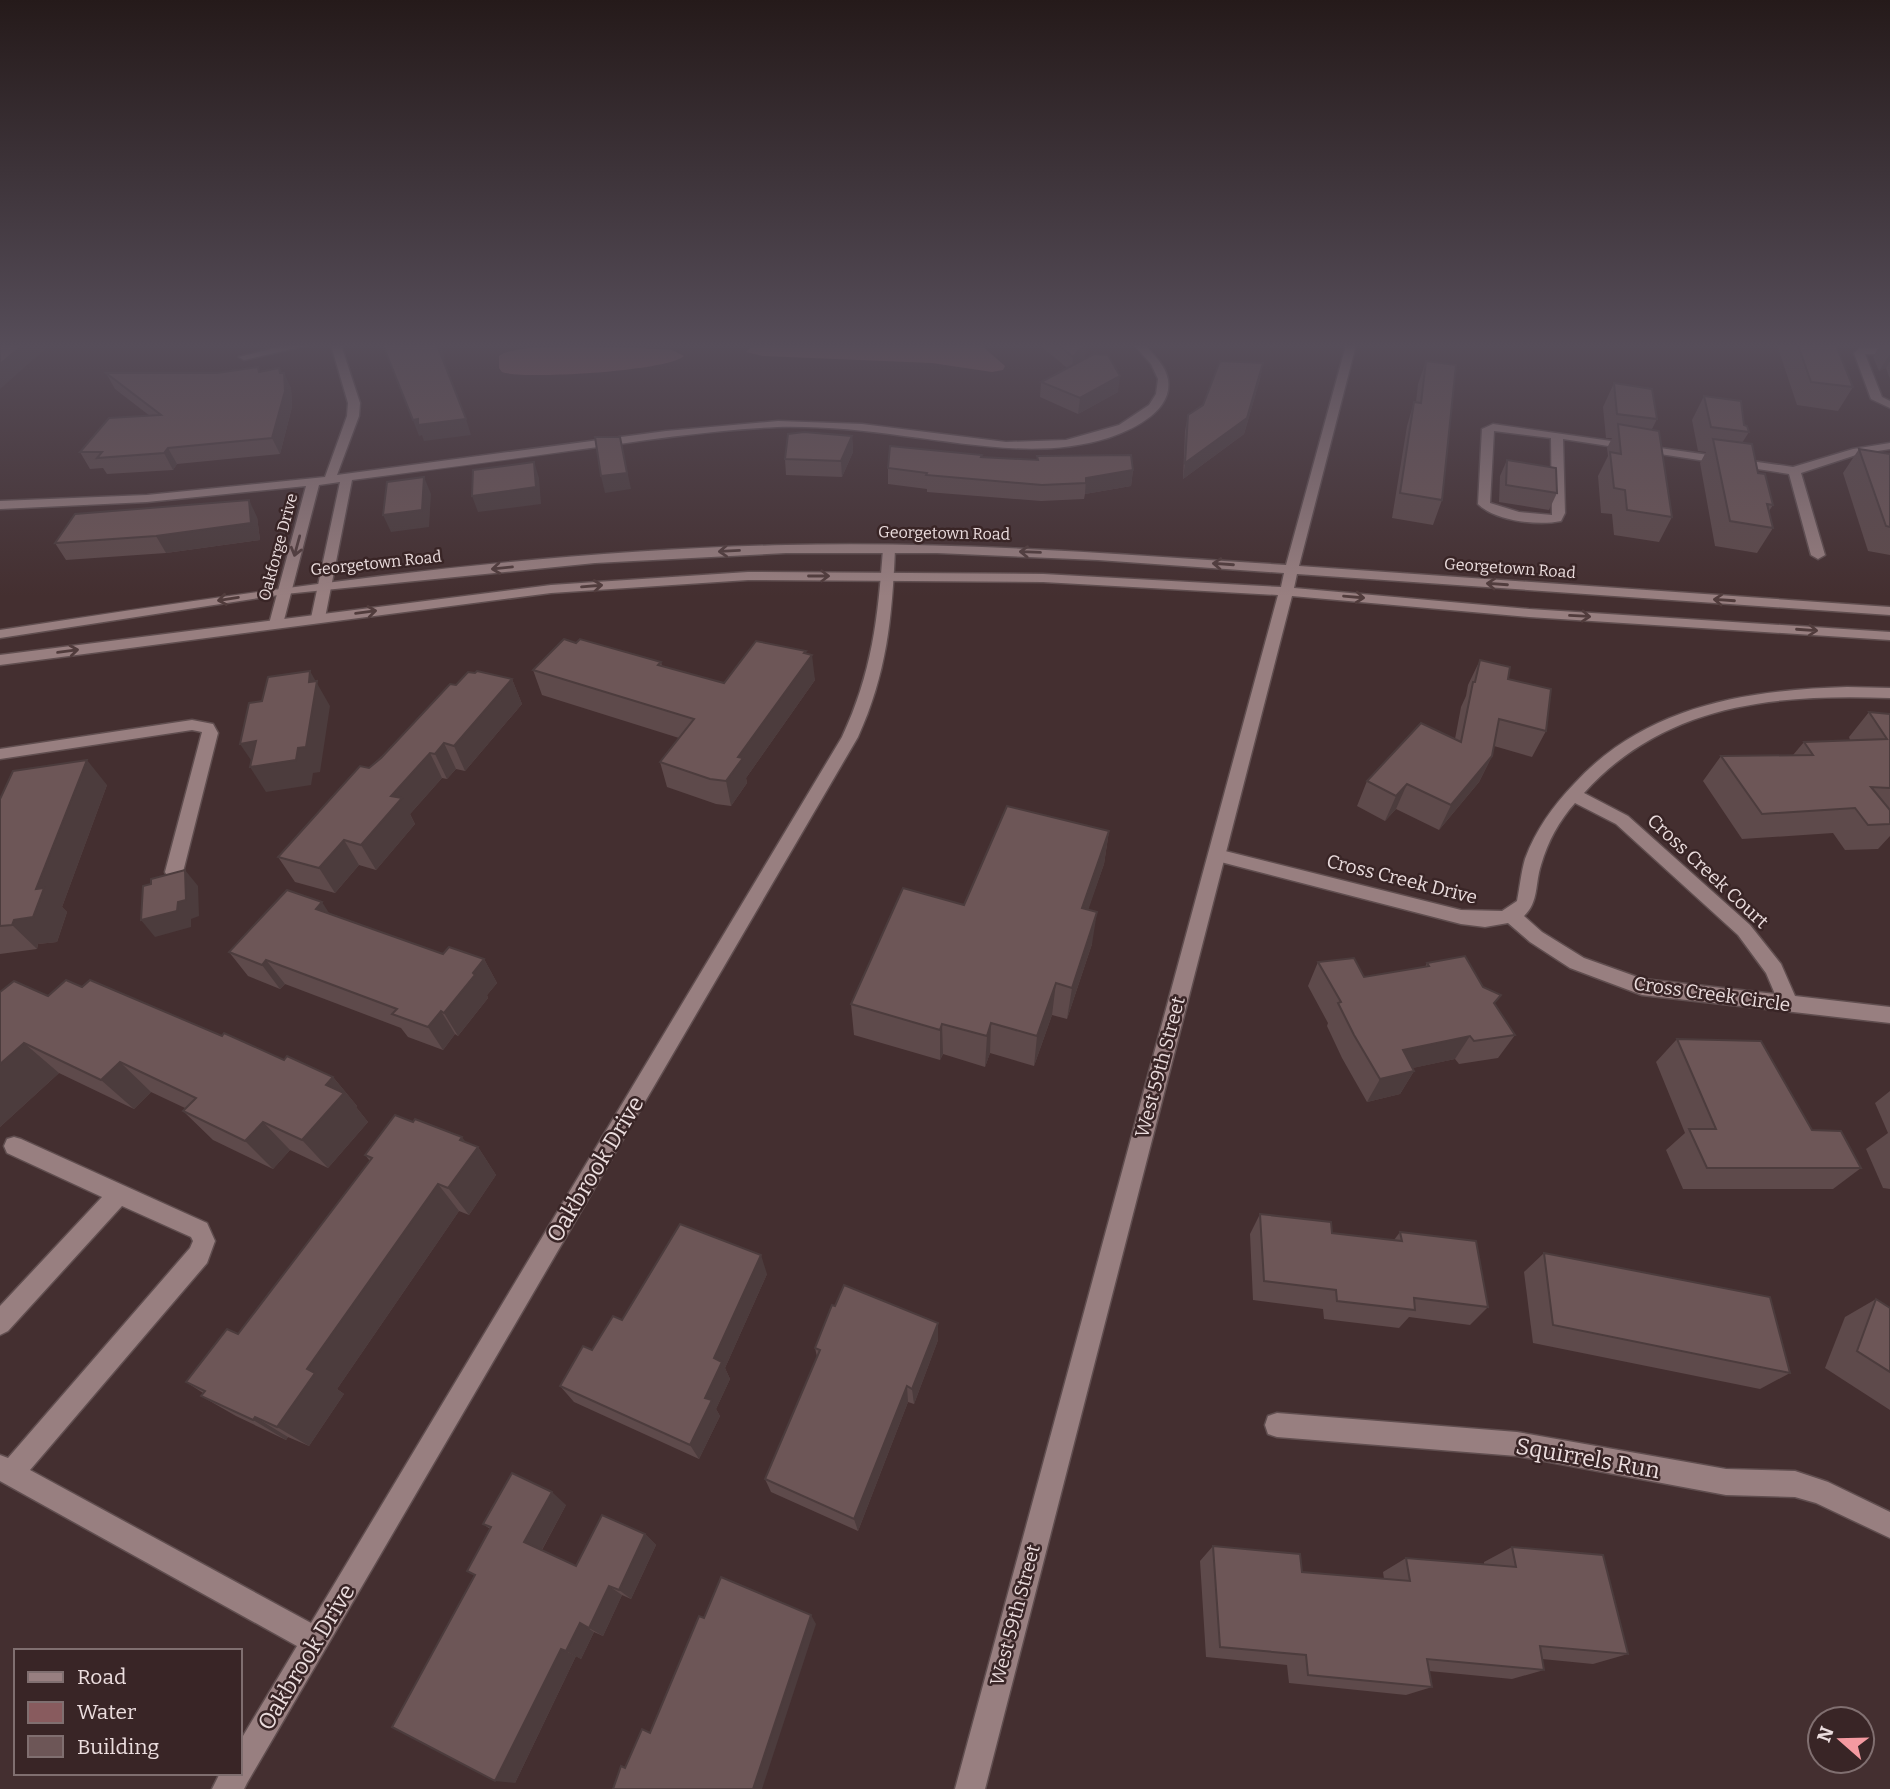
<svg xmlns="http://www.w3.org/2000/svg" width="1890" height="1789" font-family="Bitter,serif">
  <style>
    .water { fill: #885b5e }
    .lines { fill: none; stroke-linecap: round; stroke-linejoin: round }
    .street-casing { stroke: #604e4f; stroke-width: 3 }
    .secondary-casing { stroke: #604e4f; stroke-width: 3 }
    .street { fill: #987f80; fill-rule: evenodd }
    .secondary { fill: #987f80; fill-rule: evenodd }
    .wall { fill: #5e4a4b }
    .shaded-wall { fill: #4c3c3d }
    .building { fill: #6d5657; stroke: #4c3c3d; stroke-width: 2 }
    .oneway { stroke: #513c3c }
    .labels { text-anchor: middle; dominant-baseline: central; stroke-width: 5; stroke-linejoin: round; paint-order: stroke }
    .far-street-label { font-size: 16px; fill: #ebddde; stroke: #392526 }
    .street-label { font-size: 19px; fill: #ebddde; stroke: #392526 }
    .near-street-label { font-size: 23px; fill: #ebddde; stroke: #392526 }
  </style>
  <rect width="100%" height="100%" fill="#442f30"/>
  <!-- water -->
  <g class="water">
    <path d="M754,345H981L1005,366L1003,370L992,372L932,363L763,356L746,352Z"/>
    <path d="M617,347L672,350L684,356C669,371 524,380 502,372L499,368V356C516,343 592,347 617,347Z"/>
  </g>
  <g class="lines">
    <!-- street casing -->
    <g class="street-casing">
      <g id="street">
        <path d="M286,345H308L244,360L239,357Z"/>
        <path d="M331,345H341L360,403L359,416L337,475L666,431L778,421L862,424L1006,442L1066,440L1119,425L1149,405L1156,394L1158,379L1151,364L1134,345H1145C1154,355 1166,366 1168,380C1173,411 1132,430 1108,438C1041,459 972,444 904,436C862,430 820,426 777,427C712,430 647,440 583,449C506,460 429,470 352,480L325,618L318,622L311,618L340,482L319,485L283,624L276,628L269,624L306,486L147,502L0,509V501L147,495L325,477L347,416L348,403Z"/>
        <path d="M1861,347L1890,348V354H1865L1882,397L1890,401V408L1871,399L1854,353Z"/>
        <path d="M1493,424L1793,467L1853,449L1890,443V449L1859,454L1801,473L1825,555L1818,559L1811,555L1789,474L1563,439L1565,513L1561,521C1538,526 1495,521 1478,504L1482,429ZM1494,431L1551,438L1552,515L1519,512L1490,503Z"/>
        <path d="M889,545L895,549C892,618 887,673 858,737L247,1783L244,1789H212L220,1773H240V1741L297,1646L0,1481V1455L8,1458L190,1248L193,1241L191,1237L122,1206L8,1331L0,1335V1306L102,1197L7,1153L4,1146L7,1139L14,1137L21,1139L207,1223L215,1241L207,1263L30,1470L311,1623L842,737C872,673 878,618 883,549Z"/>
        <path d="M1847,687L1890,688V698C1776,694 1665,703 1584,793L1628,816L1750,925L1781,964L1795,996L1890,1007V1023L1642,995L1570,968L1530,942L1508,923L1485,927L1461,924L1217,861L1209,855L1217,849L1461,910L1502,911L1517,901C1520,886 1521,873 1525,859C1536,829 1553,806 1574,784C1645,706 1746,690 1847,687ZM1575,803L1616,824L1738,935L1766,973L1775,994L1643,979L1584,958L1542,932L1524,916C1539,902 1535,883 1541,865C1548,841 1559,821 1575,803Z"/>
        <path d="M192,720L213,724L218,733L183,872L180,877H168L165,872L202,732L192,730L0,759V749Z"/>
        <path d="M1277,1413L1517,1432L1726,1469L1795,1471L1828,1482L1890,1512V1538L1816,1503L1795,1497L1726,1495L1517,1456L1277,1437L1268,1434L1265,1425L1268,1416Z"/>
      </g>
    </g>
    <!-- secondary casing -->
    <g class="secondary-casing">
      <path id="secondary" d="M1346,345H1356L1299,566L1890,607V615L1297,574L1294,588L1529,609L1890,632V640L1529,617L1292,596L985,1789H955L1278,595L1043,582L748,580L551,593L0,665V655L551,585L748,572L1043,574L1281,587L1284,573L1098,560L937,553H786L595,563L285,594L0,638V630C261,590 523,551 787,545C954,541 1120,554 1286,565Z"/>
    </g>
    <!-- street -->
    <use href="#street" class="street"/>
    <!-- secondary -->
    <use href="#secondary" class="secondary"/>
  </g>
  <!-- wall -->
  <g class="wall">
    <path d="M1040,345H1086L1085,358L1118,392L1078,414L1040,397L1041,382L1067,368Z"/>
    <path d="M1777,345H1836L1853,387L1838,411L1797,405Z"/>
    <path d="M1878,345H1890V379L1886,368L1879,371L1873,357L1880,345Z"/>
    <path d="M1426,361L1442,500L1433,525L1392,518L1407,426L1414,402H1416L1418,384Z"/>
    <path d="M1263,363L1260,379L1244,434L1183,479L1185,431L1188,415Z"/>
    <path d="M279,368L291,388L292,407L280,454L177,464L173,470L107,474L103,468L90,469L80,452L150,416L115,389L106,373H217L260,371Z"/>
    <path d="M1614,383L1657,419L1652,429L1672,517L1659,542L1614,535L1612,514L1601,513L1598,476L1608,456L1607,448L1612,438H1606L1603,407Z"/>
    <path d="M1704,396L1744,425L1749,432L1742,443L1758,473L1773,505L1769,511L1773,528L1757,553L1715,546L1700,463L1706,452L1698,451L1692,420Z"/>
    <path d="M852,436L853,452L842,477L786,475L785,459Z"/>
    <path d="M1859,449L1890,454V555L1868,551L1843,473Z"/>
    <path d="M982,455V457L1037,460V456L1133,470L1131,486L1085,494L1084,499L1041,501L927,492V489L888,484V468Z"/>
    <path d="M1507,460L1557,493L1549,510L1499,502L1500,476Z"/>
    <path d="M257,517L260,540L166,553L66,560L55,543Z"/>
    <path d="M806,654L815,680L746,778L747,783L731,806L716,804L667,787L660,762L679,738L542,695L533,670L661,662L662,666L724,683Z"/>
    <path d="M1480,660L1508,679L1546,731L1532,757L1494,746L1492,756L1479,782L1439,830L1396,809L1385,821L1357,806L1367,781L1455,739L1461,707L1466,696L1468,685Z"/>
    <path d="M512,679L522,704L465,771L456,769L447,779L442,778L410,814L415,824L376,870L359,865L335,893L295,882L278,857L369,768L456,685Z"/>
    <path d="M1869,712L1890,714V836L1878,849L1845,850L1833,833L1742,839L1703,781L1721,756L1793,755L1804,742L1850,740L1849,737Z"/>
    <path d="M107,785L62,907L67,912L57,942L38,944L37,949L0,954V799Z"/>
    <path d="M1109,831L1104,864L1088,909L1092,944L1067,1019L1052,1015L1034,1066L990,1053L985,1067L943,1054L940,1060L854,1035L851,1004L964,905Z"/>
    <path d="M329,913L443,954L484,959L497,983L487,995L488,998L458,1036L455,1034L443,1050L408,1037L401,1028L285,984L280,989L248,976L229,952Z"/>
    <path d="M1318,962L1364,977L1425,967L1427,963L1483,987L1515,1035L1498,1058L1459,1064L1455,1059L1412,1068L1414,1071L1400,1094L1367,1102L1342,1058L1327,1026L1328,1023L1308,986Z"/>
    <path d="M82,987L222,1036L284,1060L333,1077L357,1106L356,1107L368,1122L328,1168L290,1150L273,1169L213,1140L183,1111L185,1108L151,1092L134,1109L59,1073L0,1127V992L48,996Z"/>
    <path d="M1677,1039L1861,1168L1833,1189H1683L1666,1150L1685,1133L1656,1062Z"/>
    <path d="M1890,1091V1189L1883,1188L1866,1149L1888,1133L1875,1103Z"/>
    <path d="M467,1143L478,1147L496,1175L469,1215L459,1211L337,1389L344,1394L309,1446L288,1437L286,1440L236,1416L201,1396L203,1393L186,1382L238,1334L370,1161L365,1155Z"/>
    <path d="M1260,1214L1332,1233L1394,1240L1400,1232L1488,1307L1470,1325L1409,1317L1399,1328L1324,1319L1323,1309L1253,1300L1250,1234Z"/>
    <path d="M1544,1253L1790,1373L1760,1389L1533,1343L1524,1272Z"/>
    <path d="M767,1274L725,1368L730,1379L716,1409L720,1416L699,1459L574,1402L560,1386L592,1350L622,1320Z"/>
    <path d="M1876,1299L1890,1308V1410L1825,1368L1845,1317Z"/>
    <path d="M938,1323V1340L914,1404L908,1402L858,1531L771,1492L765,1479L817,1357L815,1348Z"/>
    <path d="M566,1505L542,1550L576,1566L645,1534L656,1545L631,1599L622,1595L603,1636L594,1632L581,1659L576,1656L515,1783L475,1575L467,1571L490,1529L483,1524Z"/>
    <path d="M1213,1546L1302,1572L1384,1579L1383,1572L1406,1558L1484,1564V1562L1512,1547L1628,1654L1593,1664L1542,1659L1544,1670L1512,1679L1429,1671L1432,1687L1406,1695L1289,1683L1287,1665L1206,1657L1200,1561Z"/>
  </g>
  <!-- shaded-wall -->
  <g class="shaded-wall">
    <path d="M23,345H50L0,389V364Z"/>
    <path d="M437,345H441L445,359L442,360Z"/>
    <path d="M1084,345H1086L1085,358L1072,373L1073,357Z"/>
    <path d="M1890,354V361L1886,368L1879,371Z"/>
    <path d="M1263,363L1260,379L1244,434L1183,479L1185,463Z"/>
    <path d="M279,368L284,379V373L291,388L292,407L280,454L272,438L280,373Z"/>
    <path d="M1120,376L1118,392L1078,414L1080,398Z"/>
    <path d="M418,419H466L471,435L424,441L422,435L419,436L413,420Z"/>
    <path d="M852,436L853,452L842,477L841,461Z"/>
    <path d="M620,437L631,489L605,493L601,476Z"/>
    <path d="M168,448L177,464L173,470L164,453Z"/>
    <path d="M534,462L539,478L541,504L478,512L472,496Z"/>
    <path d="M1133,470L1131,486L1085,494L1086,478Z"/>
    <path d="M424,477L431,494L429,527L391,532L383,515Z"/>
    <path d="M249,500L257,517L260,540L166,553L156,536Z"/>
    <path d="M806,651L807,662L812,655L815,680L746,778L747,783L731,806L726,781L738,757Z"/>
    <path d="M310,671L330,706L320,772L313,773L311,785L266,792L250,767L255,766L240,744L256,741L309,682Z"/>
    <path d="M512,679L522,704L465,771L454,746Z"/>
    <path d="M444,743L456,769L447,779L435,754Z"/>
    <path d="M430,753L442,778L410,814L415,824L376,870L361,845L391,796Z"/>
    <path d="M1492,756L1479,782L1439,830L1451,805Z"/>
    <path d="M87,760L107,785L62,907L67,912L57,942L38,944L37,949L12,925L14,920L36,889Z"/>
    <path d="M1407,784L1396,809L1385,821L1396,796Z"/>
    <path d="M1109,831L1104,864L1078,940L1082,908Z"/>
    <path d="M344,840L359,865L335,893L319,868Z"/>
    <path d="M185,870L198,886L199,916L191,919V927L155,937L141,920L178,902Z"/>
    <path d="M322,902L338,927L316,909Z"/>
    <path d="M1097,912L1092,944L1067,1019L1072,988Z"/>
    <path d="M484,959L497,983L487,995L488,998L458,1036L444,1013L473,973Z"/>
    <path d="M266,960L285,984L280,989L262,965Z"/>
    <path d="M1056,983L1052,1015L1034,1066L1037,1036Z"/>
    <path d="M441,1011L455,1034L443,1050L428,1027Z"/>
    <path d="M991,1023L990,1053L985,1067L987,1036Z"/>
    <path d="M942,1024L943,1054L940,1060V1030Z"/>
    <path d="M1470,1036L1455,1059L1390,1073L1403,1050Z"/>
    <path d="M24,1043L59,1073L0,1127V1064Z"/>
    <path d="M120,1062L151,1092L134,1109L101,1080Z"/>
    <path d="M1414,1071L1400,1094L1367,1102L1380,1079Z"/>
    <path d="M333,1077L357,1106L356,1107L368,1122L328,1168L302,1140L326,1085Z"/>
    <path d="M263,1122L290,1150L273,1169L245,1141Z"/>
    <path d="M462,1137L473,1152L478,1147L496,1175L469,1215L448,1188L460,1140Z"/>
    <path d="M438,1184L459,1211L337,1389L344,1394L309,1446L277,1427L307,1369Z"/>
    <path d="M761,1255L767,1274L725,1368L730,1379L716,1409L720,1416L699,1459L690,1445L705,1398L714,1358Z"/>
    <path d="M938,1323V1340L914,1404L912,1389Z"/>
    <path d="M907,1386L908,1402L858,1531L854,1519Z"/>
    <path d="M255,1417L288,1437L286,1440L253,1420Z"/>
    <path d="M552,1492L566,1505L540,1553L524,1542Z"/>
    <path d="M645,1534L656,1545L631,1599L619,1590Z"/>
    <path d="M609,1586L622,1595L603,1636L589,1628Z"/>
    <path d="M811,1615L816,1624L762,1789H753Z"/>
    <path d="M580,1623L594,1632L581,1659L566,1651Z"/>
    <path d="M561,1649L576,1656L515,1783L495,1781Z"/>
  </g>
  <!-- building -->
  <g class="building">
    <path d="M0,345H23L0,364Z"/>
    <path d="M383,345H437L466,419L418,425V419L413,420Z"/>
    <path d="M1059,345H1084L1073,357Z"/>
    <path d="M1798,345H1836L1853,387L1811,382Z"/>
    <path d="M1094,354L1108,355L1120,376L1080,398L1041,382Z"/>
    <path d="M1220,361L1263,363L1247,418L1185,463L1188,415L1203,405Z"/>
    <path d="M1426,361L1456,365L1442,500L1400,493L1414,402L1421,403Z"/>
    <path d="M258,367L259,372L279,368L280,373H284L285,391L272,438L168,448L164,453L97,458L102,452H80L109,418L161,415L106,373H217Z"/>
    <path d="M1614,383L1652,389L1657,419L1617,414Z"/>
    <path d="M1704,396L1741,401L1744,425L1747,426L1749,432L1711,427Z"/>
    <path d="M1618,424L1659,431L1672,517L1627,510L1625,490L1614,488L1610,452L1621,454Z"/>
    <path d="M804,432L852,436L841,461L785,459L788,434Z"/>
    <path d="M595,437H620L627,473L601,476Z"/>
    <path d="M1713,439L1752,444L1758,473L1765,474L1773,505L1767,504L1773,528L1730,521Z"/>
    <path d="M890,446L982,455L981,457L1038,460L1037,456L1131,455L1133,470L1086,478V483L1042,485L926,475L927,473L888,468Z"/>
    <path d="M1859,449L1890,454V527L1886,526Z"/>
    <path d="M1507,460L1556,468L1557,493L1506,485Z"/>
    <path d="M534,462L536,487L472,496L473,470Z"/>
    <path d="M424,477L422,510L383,515L387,482Z"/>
    <path d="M249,500L251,523L156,536L55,543L75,514Z"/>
    <path d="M564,639L576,643L580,639L661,662L658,665L724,683L756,641L806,651L804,653L812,655L738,757L743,758L726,781L710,779L660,762L694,719L533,670Z"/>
    <path d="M1480,660L1510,667L1508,679L1551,689L1546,731L1499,719L1492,756L1451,805L1407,784L1396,796L1367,781L1421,723L1461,742L1473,682H1475Z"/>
    <path d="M310,671L309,682L317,681L306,747L298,748L296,760L250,767L256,741L240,744L249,703L262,701L268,677Z"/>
    <path d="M477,671L512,679L454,746L444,743L435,754L430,753L391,796L402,798L361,845L344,840L319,868L278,857L360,766L369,768L381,758L450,684L456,685L468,672L475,673Z"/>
    <path d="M1869,712L1890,714V788L1871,787L1890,810V824L1868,825L1855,808L1762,814L1721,756L1813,755L1804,742L1887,739Z"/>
    <path d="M87,760L36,889L44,888L33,917L14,920L12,925L0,926V799L13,771Z"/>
    <path d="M1007,806L1109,831L1082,908L1097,912L1072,988L1056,983L1037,1036L991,1023L987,1036L942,1024L940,1030L851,1004L903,888L964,905Z"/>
    <path d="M185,870L186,900L178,902L177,911L141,920L143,886L151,884V879Z"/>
    <path d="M287,890L322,902L316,909L443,954L449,947L484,959L473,973L475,975L444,1013L441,1011L428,1027L392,1014L397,1009L266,960L262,965L229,952Z"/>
    <path d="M1465,956L1483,987L1501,995L1494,1003L1515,1035L1474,1041L1470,1036L1403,1050L1414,1071L1380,1079L1354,1035L1338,1003L1341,1002L1318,962L1354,958L1364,977L1429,966L1427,963Z"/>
    <path d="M66,980L82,987L90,980L222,1036L224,1033L284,1060L287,1056L333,1077L326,1085L344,1093L302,1140L263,1122L245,1141L183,1111L196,1098L120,1062L101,1080L24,1043L0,1064V992L14,981L48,996Z"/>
    <path d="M1677,1039L1761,1041L1812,1130L1841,1131L1861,1168H1707L1689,1129H1716Z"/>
    <path d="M395,1115L413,1122L415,1119L462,1137L460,1140L478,1147L448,1188L438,1184L307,1369L315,1373L277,1427L255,1417L253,1420L201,1396L205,1391L186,1382L227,1329L238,1334L372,1158L365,1155Z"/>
    <path d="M1260,1214L1331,1222L1332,1233L1402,1241L1400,1232L1476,1241L1488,1307L1414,1298L1415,1310L1337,1301L1336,1290L1264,1281Z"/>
    <path d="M680,1224L761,1255L714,1358L722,1362L705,1398L712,1400L690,1445L560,1386L583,1346L592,1350L613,1316L622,1320Z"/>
    <path d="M1544,1253L1770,1297L1790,1373L1553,1325Z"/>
    <path d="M844,1285L938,1323L912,1389L907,1386L854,1519L765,1479L820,1350L815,1348L832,1305L835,1306Z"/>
    <path d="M1876,1299L1890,1308V1372L1857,1351Z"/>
    <path d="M512,1473L552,1492L524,1542L576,1566L602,1515L645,1534L619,1590L609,1586L589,1628L580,1623L566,1651L561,1649L495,1781L392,1727L475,1575L467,1571L491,1527L483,1524Z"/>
    <path d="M1213,1546L1300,1554L1302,1572L1410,1581L1406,1558L1516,1567L1512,1547L1603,1555L1628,1654L1540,1646L1544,1670L1427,1659L1432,1687L1308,1675L1306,1655L1220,1647Z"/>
    <path d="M721,1577L811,1615L753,1789H613L621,1766L625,1768L642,1729L650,1733L699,1616L704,1618Z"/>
  </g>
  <!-- one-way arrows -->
  <defs><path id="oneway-shaft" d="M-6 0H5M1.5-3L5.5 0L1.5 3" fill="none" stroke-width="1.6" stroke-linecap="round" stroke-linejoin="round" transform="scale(1.75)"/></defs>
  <g class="oneway">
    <use href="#oneway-shaft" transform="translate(297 546) rotate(105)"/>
    <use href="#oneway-shaft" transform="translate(729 551) rotate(177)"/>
    <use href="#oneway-shaft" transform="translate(1030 552) rotate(-178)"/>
    <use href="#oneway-shaft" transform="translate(1223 564) rotate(-176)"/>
    <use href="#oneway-shaft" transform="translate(502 568) rotate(174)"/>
    <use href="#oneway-shaft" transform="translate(819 576)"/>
    <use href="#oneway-shaft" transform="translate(1497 584) rotate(-176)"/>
    <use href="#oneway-shaft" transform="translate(592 586) rotate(-5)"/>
    <use href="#oneway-shaft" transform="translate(1354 597) rotate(5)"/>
    <use href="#oneway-shaft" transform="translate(228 599) rotate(171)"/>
    <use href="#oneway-shaft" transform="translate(1724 600) rotate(-176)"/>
    <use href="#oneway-shaft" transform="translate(366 612) rotate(-7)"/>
    <use href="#oneway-shaft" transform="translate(1580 616) rotate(3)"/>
    <use href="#oneway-shaft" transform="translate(1807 630) rotate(4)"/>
    <use href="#oneway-shaft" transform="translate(68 651) rotate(-8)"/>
  </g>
  <!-- sky -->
  <linearGradient id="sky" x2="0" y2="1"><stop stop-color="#251a1a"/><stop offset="0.58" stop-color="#564d59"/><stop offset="1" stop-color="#564d59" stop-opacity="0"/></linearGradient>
  <rect width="1890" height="596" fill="url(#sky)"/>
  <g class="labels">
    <!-- far-street labels -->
    <g class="far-street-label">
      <text transform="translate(944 533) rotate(1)">Georgetown Road</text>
      <text transform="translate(278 547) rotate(-75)">Oakforge Drive</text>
      <text transform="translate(376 563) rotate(-6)">Georgetown Road</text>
      <text transform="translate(1510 568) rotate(4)">Georgetown Road</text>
    </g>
    <!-- street labels -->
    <g class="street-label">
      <text transform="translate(1708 871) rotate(43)">Cross Creek Court</text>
      <text transform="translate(1402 879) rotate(14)">Cross Creek Drive</text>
      <text transform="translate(1712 994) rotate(8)">Cross Creek Circle</text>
      <text transform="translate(1160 1067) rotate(-75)">West 59th Street</text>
      <text transform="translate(1015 1615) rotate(-75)">West 59th Street</text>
    </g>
    <!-- near-street labels -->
    <g class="near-street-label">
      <text transform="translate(595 1169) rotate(-59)">Oakbrook Drive</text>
      <text transform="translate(1588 1458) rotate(10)">Squirrels Run</text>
      <text transform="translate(306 1657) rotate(-59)">Oakbrook Drive</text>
    </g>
  </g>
  <!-- legend -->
  <rect x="14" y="1649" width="228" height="126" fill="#392526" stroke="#806f70" stroke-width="2"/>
  <rect x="28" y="1672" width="35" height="10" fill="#987f80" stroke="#806f70" stroke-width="2"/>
  <text x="77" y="1684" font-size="21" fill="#ebddde">Road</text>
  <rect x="28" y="1702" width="35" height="21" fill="#885b5e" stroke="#806f70" stroke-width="2"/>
  <text x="77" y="1719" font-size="21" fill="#ebddde">Water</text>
  <rect x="28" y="1736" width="35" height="21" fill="#6d5657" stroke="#806f70" stroke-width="2"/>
  <text x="77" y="1754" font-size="21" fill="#ebddde">Building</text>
  <!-- north arrow -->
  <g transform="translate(1841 1740) rotate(290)"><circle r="33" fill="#392526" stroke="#806f70" stroke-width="2"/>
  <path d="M0-5L12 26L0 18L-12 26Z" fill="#f49aa1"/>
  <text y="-10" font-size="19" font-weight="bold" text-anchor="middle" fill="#ebddde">N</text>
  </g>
</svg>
